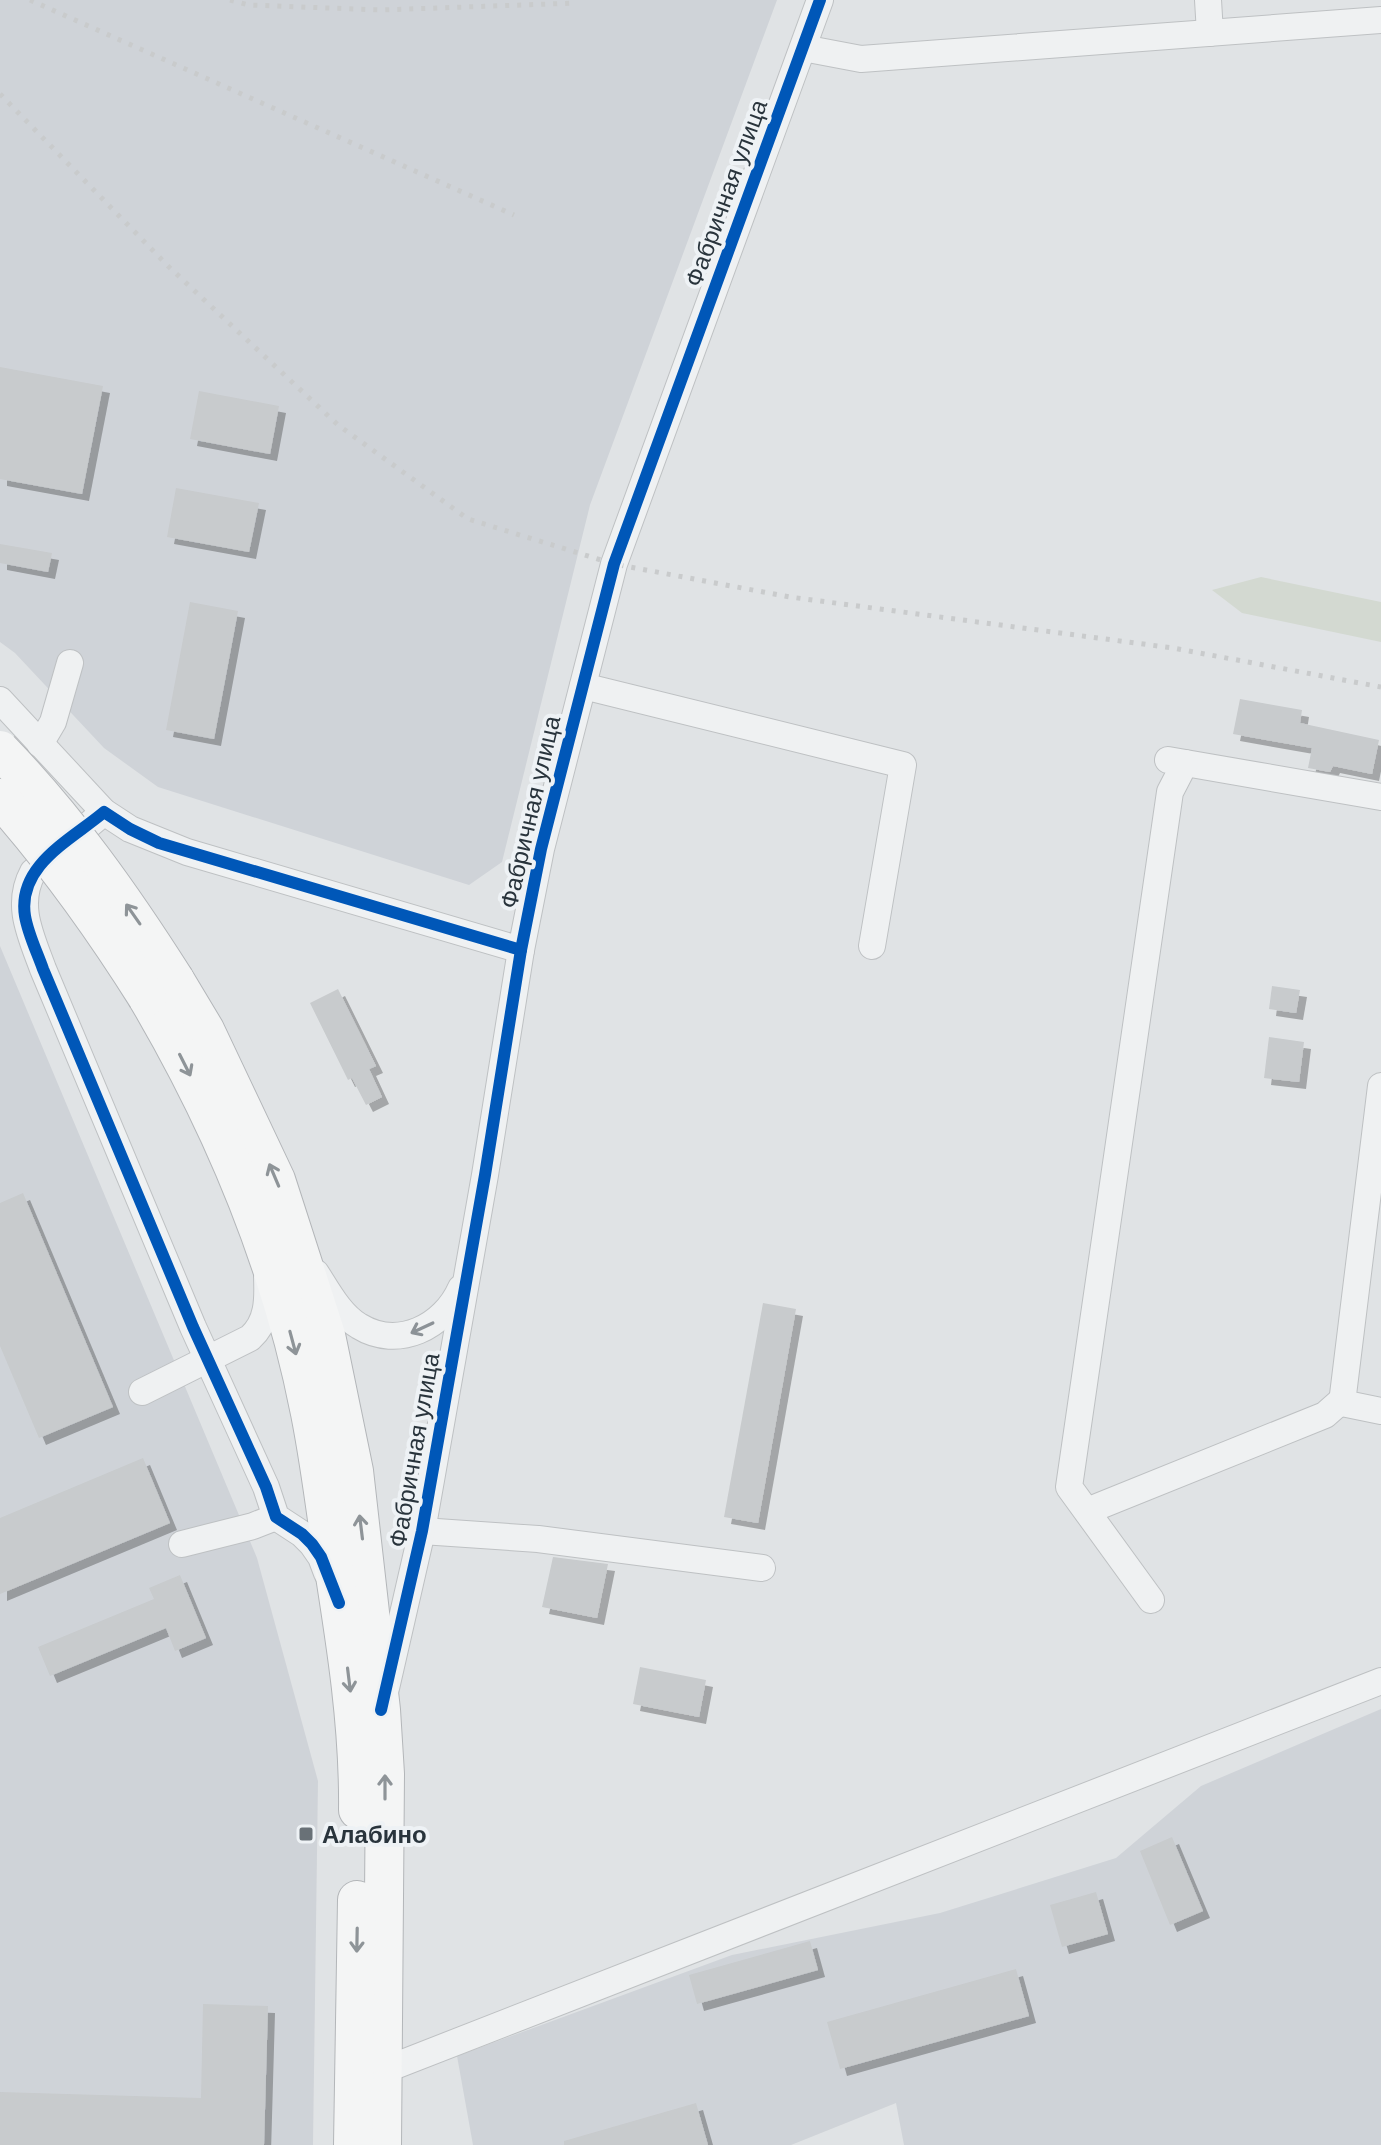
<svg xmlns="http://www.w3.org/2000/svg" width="1381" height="2145" font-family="Arial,sans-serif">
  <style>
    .built { fill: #cfd3d8 }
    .green { fill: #d3d9d1 }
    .building { fill: #c8cbcd; filter: url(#shadow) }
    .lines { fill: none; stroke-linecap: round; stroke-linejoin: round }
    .minor-casing { stroke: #bec1c3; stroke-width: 28 }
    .highway-casing { stroke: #b3b6b9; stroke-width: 40 }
    .minor { stroke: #eff1f2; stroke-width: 26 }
    .highway { stroke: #f4f5f5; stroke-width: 38 }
    .rail { stroke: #c9cbcc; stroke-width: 5; stroke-dasharray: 4 8; stroke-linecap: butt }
    .highway-bridge-casing { stroke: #b3b6b9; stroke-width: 40; stroke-linecap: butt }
    .highway-bridge { stroke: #f4f5f5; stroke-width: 38 }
    .cycleway-casing { stroke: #eef2f5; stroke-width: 17 }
    .cycleway { stroke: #0057b8; stroke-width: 12 }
    .oneway { stroke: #8e9498 }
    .oneway2 { stroke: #8c9297 }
    .poi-dot { fill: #697177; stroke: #eef2f5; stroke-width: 3 }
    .labels { text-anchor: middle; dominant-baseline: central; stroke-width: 8; stroke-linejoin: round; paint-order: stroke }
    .street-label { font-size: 24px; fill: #29343c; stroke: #eef2f5 }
    .poi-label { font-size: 24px; font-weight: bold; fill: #29343c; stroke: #eef2f5; text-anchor: start }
  </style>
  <defs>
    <filter id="shadow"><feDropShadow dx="7" dy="7" stdDeviation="0" flood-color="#0004"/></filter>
  </defs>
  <rect width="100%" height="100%" fill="#e0e3e5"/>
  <!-- built -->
  <g class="built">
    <path d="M0,0H777L590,505L502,862L469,885L158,787L104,748L15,653L0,642Z"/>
    <path d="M0,946L257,1558L318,1781L313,2145H0Z"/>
    <path d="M1381,1709V2145H904L896,2103L791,2145H473L457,2056L732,1955L940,1913L1116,1858L1201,1786Z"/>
  </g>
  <!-- green -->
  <path class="green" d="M1261,577L1381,602V642L1242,613L1212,590Z"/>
  <!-- building -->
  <g class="building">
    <path d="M0,367L103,386L82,494L0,479Z"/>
    <path d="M199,391L279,406L270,454L190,439Z"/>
    <path d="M176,488L259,503L249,552L167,537Z"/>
    <path d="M0,544L52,553L48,572L0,563Z"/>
    <path d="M190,602L238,611L214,739L166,730Z"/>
    <path d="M1240,699L1302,710L1300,723L1379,740L1372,774L1333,766L1330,772L1308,768L1312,748L1233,734Z"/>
    <path d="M1272,986L1300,990L1296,1013L1269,1009Z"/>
    <path d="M338,989L376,1066L369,1069L382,1097L366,1105L352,1078L348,1080L310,1003Z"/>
    <path d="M1269,1037L1304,1042L1299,1082L1264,1078Z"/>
    <path d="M23,1193L113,1407L39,1438L0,1346V1203Z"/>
    <path d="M763,1303L796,1309L758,1523L724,1517Z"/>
    <path d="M143,1458L170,1523L0,1594V1518Z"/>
    <path d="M553,1557L608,1564L597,1618L542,1607Z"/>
    <path d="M180,1575L206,1638L175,1651L166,1628L50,1676L38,1647L154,1599L149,1588Z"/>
    <path d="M640,1667L706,1680L699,1717L633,1704Z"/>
    <path d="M1172,1837L1203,1911L1170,1925L1140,1851Z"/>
    <path d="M1096,1892L1108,1934L1062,1947L1050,1905Z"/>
    <path d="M810,1941L818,1970L697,2004L689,1975Z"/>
    <path d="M1016,1969L1029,2016L840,2069L827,2022Z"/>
    <path d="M203,2004L268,2006L264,2145H0V2092L201,2098Z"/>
    <path d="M696,2103L708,2145H564V2141Z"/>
  </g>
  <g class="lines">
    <!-- minor casing -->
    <g class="minor-casing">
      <g id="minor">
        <path d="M1208,0L1210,33"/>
        <path d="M803,48L861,59L1381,20"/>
        <path d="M583,686L903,765L872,946"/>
        <path d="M0,700L104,812L130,829L187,852L521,950"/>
        <path d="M40,744L53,722L70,663"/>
        <path d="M1168,760L1381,797"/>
        <path d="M104,812L33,872C15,905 31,936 43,969L193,1327L266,1487L276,1517L302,1534L312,1544L321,1557L327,1573"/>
        <path d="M1381,1086L1342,1403L1381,1411"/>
        <path d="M316,1273C327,1290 340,1315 359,1326C398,1350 444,1327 461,1288"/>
        <path d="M142,1392L250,1338C268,1322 268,1300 267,1277"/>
        <path d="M1087,1511L1325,1415L1342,1400"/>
        <path d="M422,1531L538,1539L762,1568"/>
        <path d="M182,1544L253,1526L276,1517"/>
        <path d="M1151,1600L1069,1487L1170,792L1185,763"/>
        <path d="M386,1688L422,1531L485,1175L521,950L541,849L614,564L820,0"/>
        <path d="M382,2071L1381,1681"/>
      </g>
    </g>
    <!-- highway casing -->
    <g class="highway-casing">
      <g id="highway">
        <path d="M175,980L205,1030L276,1180L326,1335L354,1471L381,1710L385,1774L382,2145"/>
        <path d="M147,997C223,1126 281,1265 310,1413C320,1463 326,1513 333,1563C346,1645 359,1727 358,1810"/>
        <path d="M353,2145L357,1900"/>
      </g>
    </g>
    <!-- minor -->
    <use href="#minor" class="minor"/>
    <!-- highway -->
    <use href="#highway" class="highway"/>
    <!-- rail -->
    <g class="rail">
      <path d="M30,0L514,215"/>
      <path d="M230,0L249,5L381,10L577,3"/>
      <path d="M0,94L169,267L338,425L468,519L614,564L790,597L1173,648L1381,687"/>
    </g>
    <!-- highway-bridge casing -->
    <g class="highway-bridge-casing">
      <g id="highway-bridge">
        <path d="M0,750C67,819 123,898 175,980"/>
        <path d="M0,798C55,860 103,927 147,997"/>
      </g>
    </g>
    <!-- highway-bridge -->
    <use href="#highway-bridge" class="highway-bridge"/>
    <!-- cycleway casing -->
    <g class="cycleway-casing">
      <g id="cycleway">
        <path d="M339,1603L321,1557L312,1544L302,1534L276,1517L266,1487L193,1327L43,969C37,952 28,934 25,916C17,865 71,840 104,812L130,829L159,843L521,950"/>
        <path d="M381,1710L422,1531L485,1175L521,950L541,849L614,564L820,0"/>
      </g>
    </g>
    <!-- cycleway -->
    <use href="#cycleway" class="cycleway"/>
  </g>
  <!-- one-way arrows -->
  <defs><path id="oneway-shaft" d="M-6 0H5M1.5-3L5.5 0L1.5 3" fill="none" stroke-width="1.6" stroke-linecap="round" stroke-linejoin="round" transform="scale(2)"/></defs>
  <g class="oneway">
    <use href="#oneway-shaft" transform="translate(133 914) rotate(-125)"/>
    <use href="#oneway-shaft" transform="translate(185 1065) rotate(63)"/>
    <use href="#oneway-shaft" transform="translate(274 1175) rotate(-113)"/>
    <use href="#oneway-shaft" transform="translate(293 1343) rotate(75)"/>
    <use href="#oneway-shaft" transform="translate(361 1527) rotate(-97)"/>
    <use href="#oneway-shaft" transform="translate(349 1680) rotate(83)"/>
    <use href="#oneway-shaft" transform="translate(385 1787) rotate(-90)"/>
    <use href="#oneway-shaft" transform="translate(357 1940) rotate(91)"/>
  </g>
  <use class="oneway2" href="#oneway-shaft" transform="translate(422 1328) rotate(155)"/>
  <!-- markers -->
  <rect class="poi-dot" x="298" y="1826" width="16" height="16" rx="4"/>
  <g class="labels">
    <!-- street labels -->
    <g class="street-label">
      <text transform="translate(726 193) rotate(-70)">Фабричная улица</text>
      <text transform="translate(530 812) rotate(-77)">Фабричная улица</text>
      <text transform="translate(414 1450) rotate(-80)">Фабричная улица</text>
    </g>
    <!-- poi labels -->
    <g class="poi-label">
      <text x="322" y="1834">Алабино</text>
    </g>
  </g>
</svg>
